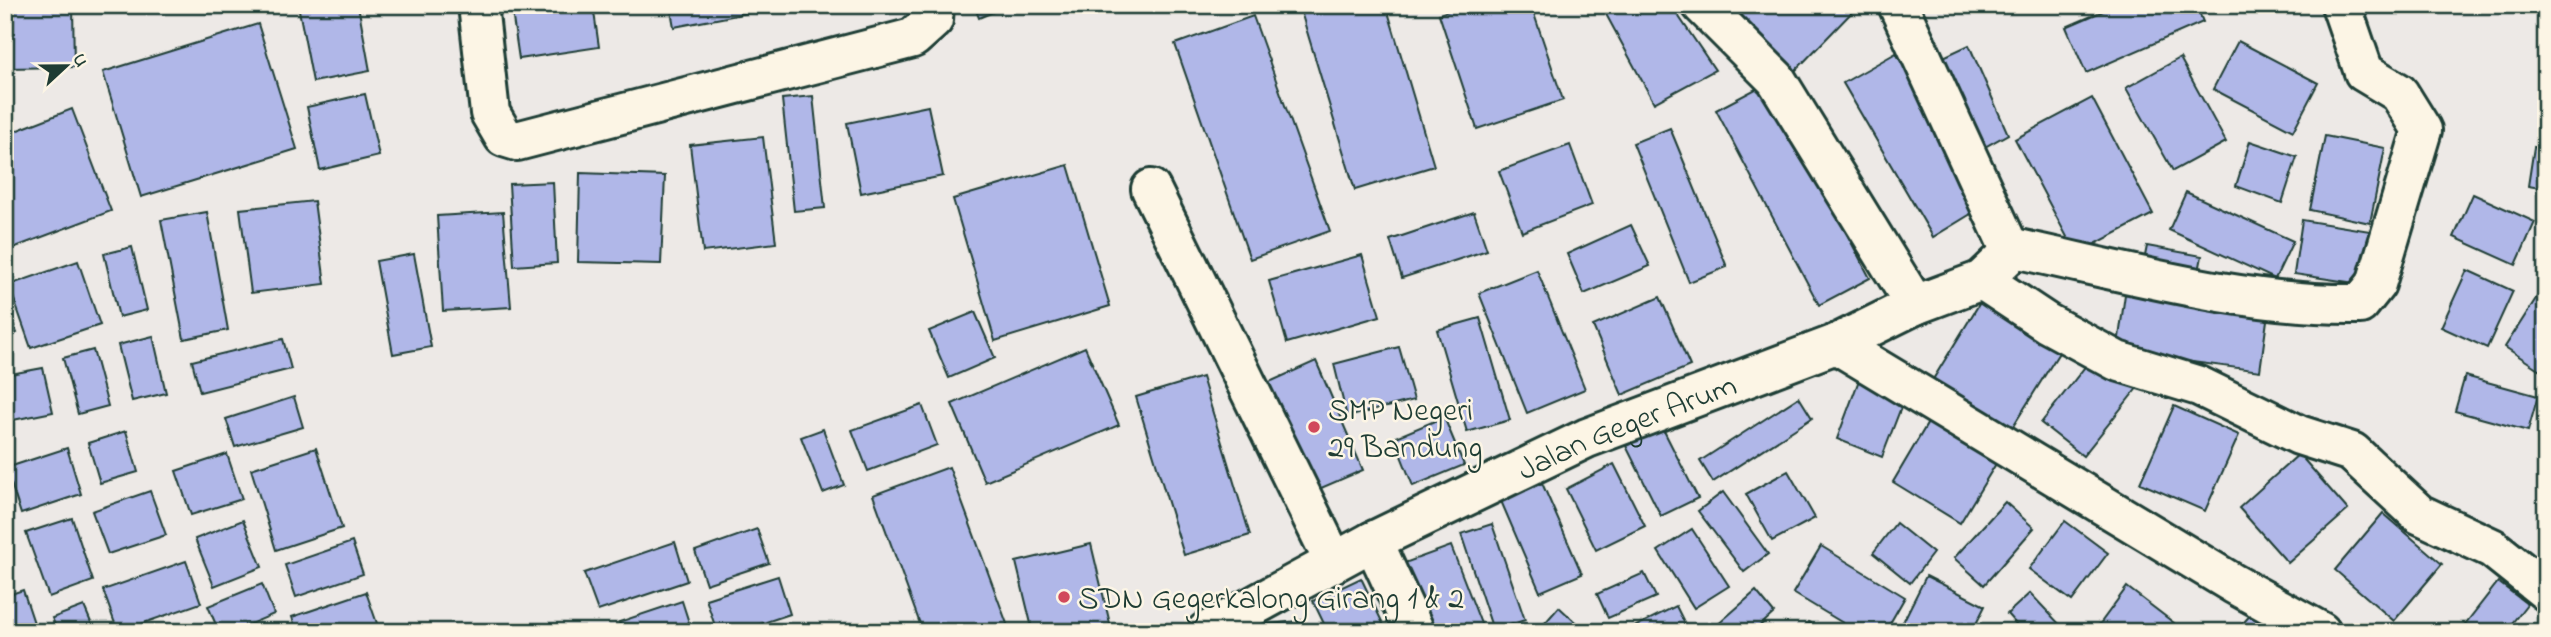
<svg xmlns="http://www.w3.org/2000/svg" width="2551" height="637" viewBox="0 0 2551 637" font-family="'Indie Flower',sans-serif">
<style>
.building{fill:#b0b7e8;stroke:#1f3d34;stroke-width:2}
.lines{fill:none;stroke-linecap:round;stroke-linejoin:round}
.street-casing{stroke:#1f3d34;stroke-width:44}
.street{stroke:#fcf5e5;stroke-width:38}
.poi-dot{fill:#d1495b;stroke:#fcf5e5;stroke-width:2.5}
.labels{text-anchor:middle;stroke-width:5;stroke-linejoin:round;paint-order:stroke}
.poi-label{font-size:32px;fill:#1f3d34;stroke:#fcf5e5;text-anchor:start}
.street-label{font-size:32px;fill:#1f3d34;stroke:#fcf5e5}
</style>
<rect width="100%" height="100%" fill="#ede9e6"/>
<filter id="ink" filterUnits="userSpaceOnUse"><feTurbulence type="fractalNoise" baseFrequency=".0143" numOctaves="2"/><feDisplacementMap in="SourceGraphic" scale="14" xChannelSelector="R" yChannelSelector="G"/><feConvolveMatrix kernelMatrix="1 2 1 2 8 2 1 2 1" color-interpolation-filters="sRGB"/></filter>
<g filter="url(#ink)">
<g class="building">
<path d="M5 5H73L74 67 5 68Z"/>
<path d="M298 5H358L370 71 313 82Z"/>
<path d="M511 5H593L599 47 519 59Z"/>
<path d="M670 5H752L753 12 674 27Z"/>
<path d="M974 5H1010L979 18Z"/>
<path d="M1299 5H1386L1434 166 1355 190Z"/>
<path d="M1465 5H1531L1563 100 1477 129 1439 14Z"/>
<path d="M1601 5H1671L1715 70 1654 103Z"/>
<path d="M1750 5H1851L1855 9 1795 71 1740 16Z"/>
<path d="M2117 5H2196L2203 22 2086 73 2066 27Z"/>
<path d="M1253 16 1330 231 1250 259 1175 44Z"/>
<path d="M258 24 297 149 141 197 103 72Z"/>
<path d="M2238 41 2318 83 2293 131 2213 89Z"/>
<path d="M1969 45 2008 134 1981 149 1939 59Z"/>
<path d="M1896 53 1984 206 1933 237 1843 83Z"/>
<path d="M2180 58 2226 142 2173 171 2126 88Z"/>
<path d="M1767 83 1870 278 1819 305 1716 110Z"/>
<path d="M365 94 379 156 320 170 307 107Z"/>
<path d="M813 96 825 208 794 211 782 99Z"/>
<path d="M2092 98 2153 214 2076 254 2015 139Z"/>
<path d="M928 106 943 176 861 193 847 123Z"/>
<path d="M72 109 111 211 5 251V135Z"/>
<path d="M1670 128 1727 267 1689 282 1633 143Z"/>
<path d="M2325 136 2385 148 2370 223 2310 210Z"/>
<path d="M763 137 776 243 703 252 690 145Z"/>
<path d="M2250 141 2297 157 2282 203 2236 186Z"/>
<path d="M1570 145 1592 205 1522 232 1499 171Z"/>
<path d="M2534 147 2546 149V189L2528 186Z"/>
<path d="M1068 165 1110 306 995 341 953 199Z"/>
<path d="M580 173 665 176 661 264 578 262Z"/>
<path d="M553 182 557 263 514 266 509 184Z"/>
<path d="M2186 192 2293 241 2275 279 2169 230Z"/>
<path d="M2473 194 2535 222 2516 265 2454 237Z"/>
<path d="M314 201 325 284 251 293 240 209Z"/>
<path d="M207 212 228 330 184 339 161 220Z"/>
<path d="M503 212 511 307 443 311 437 216Z"/>
<path d="M1474 212 1487 250 1402 278 1390 240Z"/>
<path d="M2302 220 2370 231 2362 284 2294 274Z"/>
<path d="M1631 225 1650 266 1584 294 1567 254Z"/>
<path d="M2147 246 2202 256 2197 282 2142 271Z"/>
<path d="M132 247 147 310 119 317 104 254Z"/>
<path d="M414 254 431 347 393 354 376 261Z"/>
<path d="M1362 255 1380 316 1287 343 1269 281Z"/>
<path d="M78 261 100 325 31 348 9 285Z"/>
<path d="M1537 270 1585 389 1527 413 1479 293Z"/>
<path d="M2467 270 2513 291 2487 348 2441 327Z"/>
<path d="M2125 294 2268 313 2260 371 2117 352Z"/>
<path d="M1660 297 1690 366 1622 395 1593 326Z"/>
<path d="M2537 297 2546 303V374L2505 347Z"/>
<path d="M1981 301 2060 351 2010 431 1932 381Z"/>
<path d="M5 306 17 333 5 338Z"/>
<path d="M975 312 995 358 949 378 929 331Z"/>
<path d="M1480 318 1510 420 1467 432 1437 330Z"/>
<path d="M153 336 166 393 132 401 118 345Z"/>
<path d="M283 339 291 369 200 392 192 361Z"/>
<path d="M1085 347 1119 425 985 482 952 404Z"/>
<path d="M1399 347 1414 400 1347 417 1334 364Z"/>
<path d="M93 350 108 406 78 414 63 358Z"/>
<path d="M2095 354 2138 387 2083 456 2041 423Z"/>
<path d="M1316 361 1363 470 1312 492 1265 384Z"/>
<path d="M43 368 53 412 13 420 5 375Z"/>
<path d="M2465 376 2538 396 2528 431 2455 411Z"/>
<path d="M1202 377 1250 535 1184 555 1136 397Z"/>
<path d="M1859 380 1905 397 1882 457 1837 439Z"/>
<path d="M294 397 303 427 235 447 226 419Z"/>
<path d="M1799 397 1812 418 1713 482 1700 461Z"/>
<path d="M922 405 937 445 868 471 852 430Z"/>
<path d="M2174 406 2239 435 2205 511 2140 483Z"/>
<path d="M1444 417 1464 465 1413 486 1394 438Z"/>
<path d="M1929 421 1997 462 1960 523 1893 482Z"/>
<path d="M1662 427 1698 498 1661 516 1626 446Z"/>
<path d="M823 429 844 485 823 493 801 437Z"/>
<path d="M126 431 138 472 100 483 88 443Z"/>
<path d="M67 448 81 494 21 514 6 468Z"/>
<path d="M316 448 342 528 276 550 251 469Z"/>
<path d="M227 454 242 499 191 515 176 471Z"/>
<path d="M2299 454 2348 510 2288 563 2239 508Z"/>
<path d="M1614 464 1645 526 1596 550 1566 489Z"/>
<path d="M949 467 1010 632H923L873 495Z"/>
<path d="M1788 471 1815 518 1772 541 1746 494Z"/>
<path d="M1542 483 1582 574 1540 592 1501 501Z"/>
<path d="M150 491 166 535 108 554 92 511Z"/>
<path d="M1723 492 1768 554 1744 572 1698 511Z"/>
<path d="M2005 502 2034 528 1984 585 1954 558Z"/>
<path d="M2383 513 2442 564 2394 621 2335 570Z"/>
<path d="M72 518 93 581 49 597 26 533Z"/>
<path d="M243 520 262 567 214 586 195 539Z"/>
<path d="M2065 521 2108 553 2072 601 2029 569Z"/>
<path d="M1896 523 1933 553 1910 583 1873 553Z"/>
<path d="M1492 524 1525 620 1493 630 1461 534Z"/>
<path d="M757 529 769 563 706 584 695 551Z"/>
<path d="M1692 529 1729 586 1694 608 1658 551Z"/>
<path d="M352 542 363 574 296 597 285 565Z"/>
<path d="M675 542 687 581 598 611 584 573Z"/>
<path d="M1091 544 1112 632H1033L1016 562Z"/>
<path d="M1451 546 1483 629 1477 632H1425L1399 565Z"/>
<path d="M1821 546 1905 597 1885 632H1858L1793 593Z"/>
<path d="M186 561 201 603 118 632 103 590Z"/>
<path d="M1644 573 1656 597 1608 618 1597 594Z"/>
<path d="M778 576 790 614 736 632H717L706 599Z"/>
<path d="M1926 576 1985 606 1972 632H1898Z"/>
<path d="M1361 578 1387 632H1328L1313 601Z"/>
<path d="M2498 582 2527 604 2505 632H2459Z"/>
<path d="M262 584 274 614 231 632H219L208 606Z"/>
<path d="M2127 587 2174 623 2168 632H2094Z"/>
<path d="M23 590 37 632H5V596Z"/>
<path d="M1756 591 1774 613 1753 632H1721L1716 626Z"/>
<path d="M366 592 380 632H297L292 617Z"/>
<path d="M2030 593 2064 629 2062 632H2023L2007 614Z"/>
<path d="M682 601 692 632H623L619 622Z"/>
<path d="M84 606 95 632H58L52 618Z"/>
<path d="M1676 606 1689 632H1626V631Z"/>
<path d="M1559 607 1586 632H1537Z"/>
<path d="M2254 611 2276 632H2235Z"/>
<path d="M1305 620 1306 632H1246V627Z"/>
<path d="M1808 622 1827 632H1803Z"/>
</g>
<g class="lines">
<defs>
<g id="street">
<path d="M478 5 490 113 504 137 517 141 913 38 933 20 934 5"/>
<path d="M1702 5 1776 79 1915 305"/>
<path d="M1898 5 2009 247"/>
<path d="M1151 189 1334 562"/>
<path d="M2009 247C2124 271 2242 306 2360 304L2376 284 2422 130 2399 93 2364 72 2341 5"/>
<path d="M1982 280 2047 323 2117 361 2199 386 2299 435 2352 452 2419 514 2492 548 2546 591"/>
<path d="M1836 344 2234 584 2321 632"/>
<path d="M1373 541 1415 632"/>
<path id="s1" d="M1206 632 1373 541 1587 438 1836 344 1915 305 1982 280 2006 257 2009 247"/>
</g>
</defs>
<use href="#street" class="street-casing"/>
<use href="#street" class="street"/>
</g>
</g>
<g class="poi-dot">
<circle cx="1314" cy="427" r="7"/>
<circle cx="1064" cy="597" r="7"/>
</g>
<g class="labels">
<g class="poi-label">
<text x="1328" y="420">SMP Negeri<tspan x="1328" dy="37">29 Bandung</tspan></text>
<text x="1078" y="608">SDN Gegerkalong Girang 1 &amp; 2</text>
</g>
<g class="street-label">
<text dy="11" stroke="none"><textPath href="#s1" startOffset="469">Jalan Geger Arum</textPath></text>
</g>
</g>
<rect width="2551" height="637" fill="none" stroke="#fcf5e5" stroke-width="28"/>
<rect x="14" y="14" width="2523" height="609" fill="none" stroke="#1f3d34" stroke-width="2.5" filter="url(#ink)"/>
<g transform="translate(66 66) rotate(68)" stroke="#fcf5e5" stroke-width="5" paint-order="stroke">
<path d="M0-5L12 26L0 18L-12 26Z" fill="#1f3d34"/>
<text y="-10" font-size="19" font-weight="bold" text-anchor="middle" fill="#1f3d34">U</text>
</g>
</svg>
